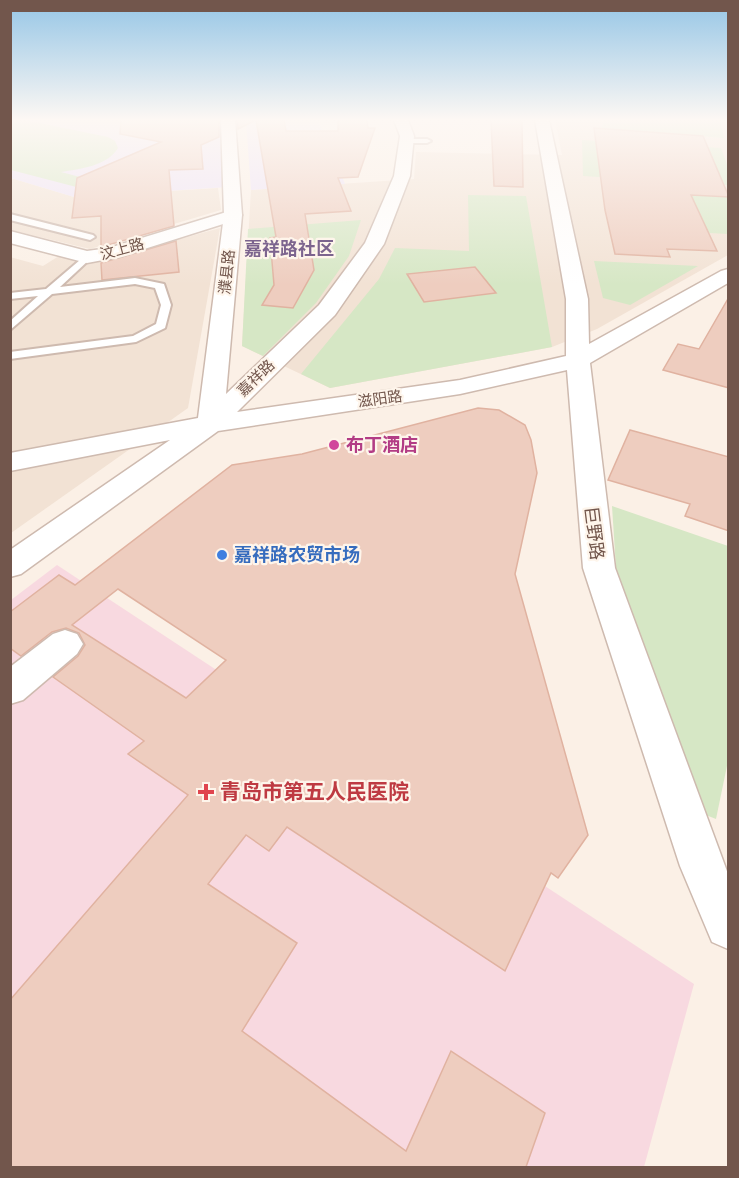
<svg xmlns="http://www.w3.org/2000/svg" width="739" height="1178" viewBox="0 0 739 1178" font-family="'Asap Condensed','Noto Sans SC',sans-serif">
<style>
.residential{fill:#f2e2d4}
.education{fill:#ede2f7}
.medical{fill:#f8d9e0}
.green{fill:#d6e7c5}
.building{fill:#eecdbf;stroke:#e0b2a0;stroke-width:1.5;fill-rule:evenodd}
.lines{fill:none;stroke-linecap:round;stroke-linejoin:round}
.service-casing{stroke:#cebaaf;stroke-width:4}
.minor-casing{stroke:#cebaaf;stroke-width:3}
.tertiary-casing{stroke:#cebaaf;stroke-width:3}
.service{fill:#fff;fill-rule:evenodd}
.minor{fill:#fff;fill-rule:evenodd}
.tertiary{fill:#fff;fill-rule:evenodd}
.hotel-dot{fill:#d1479c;stroke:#fef5eb;stroke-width:2}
.shop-dot{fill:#3f7fe0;stroke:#fef5eb;stroke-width:2}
.health-dot{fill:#e0444e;stroke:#fef5eb;stroke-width:2}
.labels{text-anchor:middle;stroke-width:4.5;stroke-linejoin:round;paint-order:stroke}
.far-street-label{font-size:15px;fill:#72564c;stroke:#fef5eb}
.far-quarter-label{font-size:18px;font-weight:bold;fill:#7c648e;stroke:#fef5eb}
.hotel-label{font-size:18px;font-weight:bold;fill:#b23c85;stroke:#fef5eb;text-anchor:start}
.street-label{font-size:18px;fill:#72564c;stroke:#fef5eb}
.shop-label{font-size:18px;font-weight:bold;fill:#366cbe;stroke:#fef5eb;text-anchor:start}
.near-health-label{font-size:21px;font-weight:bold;fill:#be3a42;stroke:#fef5eb;text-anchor:start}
</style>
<rect width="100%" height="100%" fill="#fbf0e6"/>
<g class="residential">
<path d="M555 120H725L728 131V255L597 329 552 347 330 388 242 346 251 190 414 179 416 152 562 155Z"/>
<path d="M11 178 74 197 218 188 221 210 90 249 11 230Z"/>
<path d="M220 228 188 408 11 533 10 257 43 266 59 256 78 262 108 259Z"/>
</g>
<g class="education">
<path d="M10 120H225L228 187 74 197 11 178Z"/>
<path d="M246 120H318L345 184 251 190Z"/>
</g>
<path class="medical" d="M57 565 694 984 644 1167 11 1168V600Z"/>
<g class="green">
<path d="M11 120H25L108 137 115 141 118 148C107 166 80 169 61 172L99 182 84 189 11 170Z"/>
<path d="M603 120H720L724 138 602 128Z"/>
<path d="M582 140 721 148 728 167V185L583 176Z"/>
<path d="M626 191 728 197V234L636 229Z"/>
<path d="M468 195 526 196 552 347 330 388 301 374 379 279 395 248 469 251Z"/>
<path d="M361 220 349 256 316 303 263 356 242 346 248 229Z"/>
<path d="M594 261 698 266 630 305 603 298Z"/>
<path d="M612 506 728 546V761L716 819 693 810 616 568Z"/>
</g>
<g class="building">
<path d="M121 120H219V137L201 145 203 169 169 170 174 226 101 247V216L72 218 77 178 161 142 120 134Z"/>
<path d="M237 120H284L286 131H338V120H367L368 128H375L358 177 338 178 351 211 305 214 314 270 293 308 262 305 274 285 270 238 276 237 256 120 238 129Z"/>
<path d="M491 120H522L523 187 494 186Z"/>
<path d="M594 128 703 136 729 197 691 195 717 251 667 249 670 257 615 254 605 210Z"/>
<path d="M176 241 179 272 102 280 101 263Z"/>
<path d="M475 267 496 293 424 302 407 274Z"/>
<path d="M729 297V388L663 370 678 344 699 349Z"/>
<path d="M478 408 499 410 525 425 531 440 537 473 515 574 588 835 558 878 551 873 505 971 287 827 269 851 246 835 208 884 297 943 242 1031 406 1151 451 1051 545 1113 526 1167H10V1000L188 795 128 754 144 741 53 677 78 656 85 645 79 633 66 628 52 632 21 656 10 648V612L59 575 75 585 232 465 302 454ZM118 589 226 660 186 698 72 625Z"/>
<path d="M630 430 729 457V531L685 516 690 504 608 480Z"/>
</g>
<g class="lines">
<defs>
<g id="service">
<path d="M407 139H427L431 141 427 143H404Z"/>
<path d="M10 214 93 235 95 237 90 240 10 220Z"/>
<path d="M87 254 90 255V259L60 287 135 278 164 284 171 305 165 328 136 342 10 359V352L133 336 156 324 161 305 155 288 135 284 52 294 10 330V321L38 296 10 299V293L46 289Z"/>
</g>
<g id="minor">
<path d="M221 120H235L242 215 226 394 319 305 365 243 394 176 400 136 394 120H408L414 136 410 176 384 244 335 315 237 412 460 380 566 356V299L535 120H549L588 299 589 344 721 271 728 269V283L590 363 615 568 728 874V949L712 942 680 866 583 568 567 370 460 394 218 431 21 574 10 577V550L170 440 10 471V453L198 418 224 215Z"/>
<path d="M65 630 77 634 83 644 77 654 23 700 10 704V667L53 634Z"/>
</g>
<path id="tertiary" d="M233 210 239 211 242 215 239 219 119 257 87 263 10 243V231L87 251 109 248Z"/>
</defs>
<use href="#service" class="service-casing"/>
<use href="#minor" class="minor-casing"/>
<use href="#tertiary" class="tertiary-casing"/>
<use href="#service" class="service"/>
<use href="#minor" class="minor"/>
<use href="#tertiary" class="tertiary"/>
</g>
<linearGradient id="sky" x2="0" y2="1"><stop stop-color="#96c6e6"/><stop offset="0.42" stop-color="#fdf8f4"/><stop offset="1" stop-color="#fdf8f4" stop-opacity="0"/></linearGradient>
<rect width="739" height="285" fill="url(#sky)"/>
<circle class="hotel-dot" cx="334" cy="445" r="6"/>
<circle class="shop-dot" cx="222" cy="555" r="6"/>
<path class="health-dot" d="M203 783h6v6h6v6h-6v6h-6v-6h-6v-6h6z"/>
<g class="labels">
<g class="far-street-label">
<text transform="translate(122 249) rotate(-15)" y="5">汶上路</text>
<text transform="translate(227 272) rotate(-84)" y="5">濮县路</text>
<text transform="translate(256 378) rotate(-44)" y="5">嘉祥路</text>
<text transform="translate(380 399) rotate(-8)" y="5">滋阳路</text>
</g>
<g class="far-quarter-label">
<text x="289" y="255">嘉祥路社区</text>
</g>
<g class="hotel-label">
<text x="346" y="451">布丁酒店</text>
</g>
<g class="street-label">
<text transform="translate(594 533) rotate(83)" y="6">巨野路</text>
</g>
<g class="shop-label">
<text x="234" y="561">嘉祥路农贸市场</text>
</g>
<g class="near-health-label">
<text x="220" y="799">青岛市第五人民医院</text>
</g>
</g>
<rect width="739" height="1178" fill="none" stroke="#72564c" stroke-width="24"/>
</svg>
